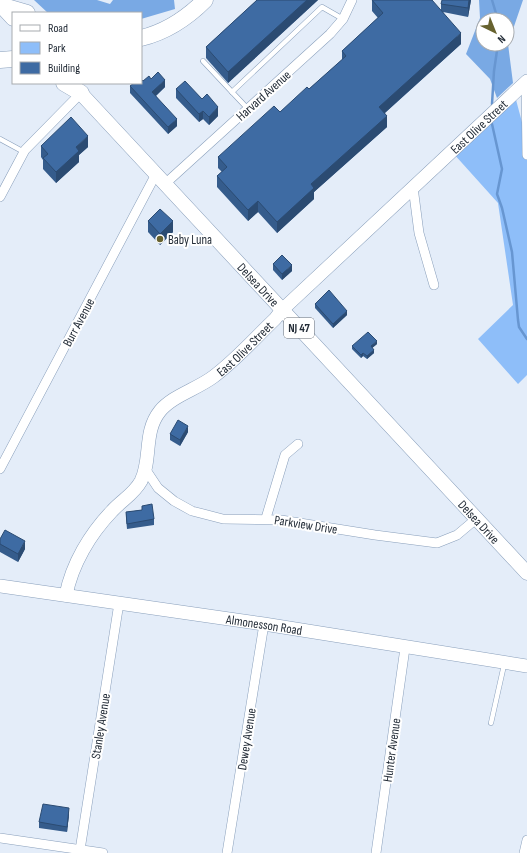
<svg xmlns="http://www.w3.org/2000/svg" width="527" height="853" viewBox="0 0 527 853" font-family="'Sofia Sans Condensed',sans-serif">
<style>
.green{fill:#8ebef9}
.forest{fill:#79a9e4;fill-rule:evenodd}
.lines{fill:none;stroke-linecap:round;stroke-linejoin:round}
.stream{stroke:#6796d1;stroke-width:2.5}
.lane-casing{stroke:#899fbb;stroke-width:5.5}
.street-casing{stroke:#899fbb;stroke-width:10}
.secondary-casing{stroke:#899fbb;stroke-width:14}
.primary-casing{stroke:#899fbb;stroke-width:15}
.highway-casing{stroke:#899fbb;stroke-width:17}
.lane{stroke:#fff;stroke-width:4.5}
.street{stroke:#fff;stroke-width:9}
.secondary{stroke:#fff;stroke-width:13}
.primary{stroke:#fff;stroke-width:14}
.highway{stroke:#fff;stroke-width:16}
.wall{fill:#355c8c}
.shaded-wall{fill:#2b4b72}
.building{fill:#3e6ba3;stroke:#2b4b72}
.poi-dot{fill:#67622f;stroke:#fff;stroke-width:1.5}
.labels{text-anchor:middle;stroke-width:4;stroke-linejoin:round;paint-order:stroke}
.shield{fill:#fff;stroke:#666c74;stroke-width:1}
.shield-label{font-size:12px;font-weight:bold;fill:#242d38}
.street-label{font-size:13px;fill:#242d38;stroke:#fff}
.poi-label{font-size:13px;fill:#242d38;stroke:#fff;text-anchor:start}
</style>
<rect width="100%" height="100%" fill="#e4edf9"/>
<path class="green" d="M515 96 527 141V375L518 384 478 339 513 305 498 203 453 153Z"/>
<g class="forest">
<path d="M34 0H97L110 4 113 0H174L175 9 141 19V13H48Z"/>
<path d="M479 0H523L508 44 513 83 497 98 490 79 466 54 480 18ZM483 20H507V44H483Z"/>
</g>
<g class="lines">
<g class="stream">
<path d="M492 0 498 20"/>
<path d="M492 104 494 71 498 44"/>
<path d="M492 124 502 169 497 194 502 208 512 252 518 320 519 327 527 339"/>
</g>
<defs>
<g id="lane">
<path d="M203 61 232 92"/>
<path d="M248 109 232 92 322 7 343 19"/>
<path d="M0 139 24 152"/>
<path d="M491 723 504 665"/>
</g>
<g id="street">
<path d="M526 82 527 155"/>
<path d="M166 183 330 34 343 19 352 0"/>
<path d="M413 187 419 233 434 285"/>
<path d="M0 197 25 150 81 93"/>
<path d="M0 469 156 174"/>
<path d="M146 470 158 488 174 501 192 511 223 519 281 520 375 535 437 543 457 535 476 519"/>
<path d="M266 518 285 455 298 444"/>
<path d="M0 838 103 853"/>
<path d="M80 850 119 603"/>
<path d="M227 853 264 624"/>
<path d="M376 853 405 648"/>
<path d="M524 853 527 840"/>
</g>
<g id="secondary">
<path id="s1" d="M0 586 264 624 527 666"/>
<path id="s2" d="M66 595C72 564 90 534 112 511 122 500 134 494 141 481 152 459 143 432 160 411 172 396 197 389 213 377 236 360 255 338 275 319L282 310 527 81"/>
</g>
<g id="primary">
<path d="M0 5 13 19"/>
<path id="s3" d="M74 86 527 573"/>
</g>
<g id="highway">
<path d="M0 5 27 13"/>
<path d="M141 38C166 32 187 18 205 0"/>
<path d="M0 60 13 59"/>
<path d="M64 83 81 93"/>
</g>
</defs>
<use href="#lane" class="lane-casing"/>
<use href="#street" class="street-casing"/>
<use href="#secondary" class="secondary-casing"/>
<use href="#primary" class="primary-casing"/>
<use href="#highway" class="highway-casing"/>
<use href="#lane" class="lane"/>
<use href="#street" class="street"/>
<use href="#secondary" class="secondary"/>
<use href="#primary" class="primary"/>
<use href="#highway" class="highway"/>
</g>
<g class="wall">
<path d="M257 0H318L228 83 206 58V47Z"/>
<path d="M372 0 441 10V4L471 0 468 17 443 12 461 44 385 113 387 127 314 192V199L277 233 258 212 248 221 217 187V176L222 172 218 168V157L280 112 309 89 342 60V51L378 18 372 11Z"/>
<path d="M151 79 165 87 156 96 177 126 168 134 130 93V86Z"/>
<path d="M176 89 202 99 218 116 209 125 203 119 199 122 176 98Z"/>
<path d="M41 146 88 147 79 155V162L56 183 43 169V160L41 157Z"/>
<path d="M148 221 173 232 160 245 148 232Z"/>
<path d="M273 264 292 271 282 280 273 270Z"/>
<path d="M315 304 347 315 333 328 315 308Z"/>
<path d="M377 344 372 348 374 353 367 359 363 356 361 358 352 349V346Z"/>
<path d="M188 432 180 446 170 440V434Z"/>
<path d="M142 506 154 519V525L127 529 126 518V512L142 510Z"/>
<path d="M0 539 25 549 18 562 0 552Z"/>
<path d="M69 814 67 832 39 828V822Z"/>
</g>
<g class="shaded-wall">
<path d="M307 0H318L228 83V72Z"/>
<path d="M469 0H471L468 17V8Z"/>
<path d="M461 33V44L379 118V107Z"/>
<path d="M165 80V87L152 99V92Z"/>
<path d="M218 107V116L209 125V117Z"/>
<path d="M203 111V119L199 122V114Z"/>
<path d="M387 116V127L314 192V199L277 233V222L311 184Z"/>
<path d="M177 119V126L168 134V127Z"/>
<path d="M88 136V147L79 155V162L56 183V172L76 147Z"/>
<path d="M258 201V212L248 221V210Z"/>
<path d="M173 221V232L160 245V234Z"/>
<path d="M292 265V271L282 280V274Z"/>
<path d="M347 311V315L333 328V324Z"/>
<path d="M377 341V344L371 349V346Z"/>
<path d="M374 350V353L367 359V356Z"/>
<path d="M363 353V356L361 358V355Z"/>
<path d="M188 426V432L180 446V440Z"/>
<path d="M25 541V549L18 562V554Z"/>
<path d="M69 808V814L67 832V827Z"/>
</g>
<g class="building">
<path d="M257 0H307L228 72 206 47Z"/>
<path d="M372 0H432L461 33 379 107 387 116 311 184 314 188 277 222 258 201 248 210 217 176 227 167 218 157 274 106 280 112 307 87 309 89 346 56 342 51 383 13Z"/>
<path d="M442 0H469L468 8 441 4Z"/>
<path d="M158 72 165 80 152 92 177 119 168 127 130 86 134 83H141V79L143 81 149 76 151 79Z"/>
<path d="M185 81 202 99 207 94 218 107 209 117 203 111 199 114 176 89Z"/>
<path d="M71 117 88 136 76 147 79 151 56 172 43 158 48 154 41 146Z"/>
<path d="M160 209 173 221 160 234 148 221Z"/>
<path d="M282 255 292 265 282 274 273 264Z"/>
<path d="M329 290 347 311 333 324 315 304Z"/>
<path d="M368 332 377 341 371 346 374 350 367 356 363 353 361 355 352 346Z"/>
<path d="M178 420 188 426 180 440 170 434Z"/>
<path d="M152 504 154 519 127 524 126 512 142 510V506Z"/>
<path d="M5 530 25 541 18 554 0 544V539Z"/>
<path d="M43 804 69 808 67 827 39 822Z"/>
</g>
<circle class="poi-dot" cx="160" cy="239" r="4"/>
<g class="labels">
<rect class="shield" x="284" y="318" width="30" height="20" rx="3"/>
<g class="shield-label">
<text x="299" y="332">NJ 47</text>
</g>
<g class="street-label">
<text transform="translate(263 95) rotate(-42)" y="5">Harvard Avenue</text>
<text dy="5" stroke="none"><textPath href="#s2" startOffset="641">East Olive Street</textPath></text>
<text dy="5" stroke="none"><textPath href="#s3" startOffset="271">Delsea Drive</textPath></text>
<text transform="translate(78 322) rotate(-62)" y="5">Burr Avenue</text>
<text dy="5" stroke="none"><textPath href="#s2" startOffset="318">East Olive Street</textPath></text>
<text dy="5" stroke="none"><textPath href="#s3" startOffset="595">Delsea Drive</textPath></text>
<text transform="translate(306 524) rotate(9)" y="5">Parkview Drive</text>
<text dy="5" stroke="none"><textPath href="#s1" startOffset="267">Almonesson Road</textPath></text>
<text transform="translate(100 726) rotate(-81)" y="5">Stanley Avenue</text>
<text transform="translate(246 739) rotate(-81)" y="5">Dewey Avenue</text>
<text transform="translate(391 750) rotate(-82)" y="5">Hunter Avenue</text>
</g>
<g class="poi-label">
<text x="168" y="244">Baby Luna</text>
</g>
</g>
<rect x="12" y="12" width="130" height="72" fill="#ffffff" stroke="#a7abaf"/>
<rect x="20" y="25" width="20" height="6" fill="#ffffff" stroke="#a7abaf"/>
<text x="48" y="32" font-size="12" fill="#242d38">Road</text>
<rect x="20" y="42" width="20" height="12" fill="#8ebef9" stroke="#a7abaf"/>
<text x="48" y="52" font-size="12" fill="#242d38">Park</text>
<rect x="20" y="62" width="20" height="12" fill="#3e6ba3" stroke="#a7abaf"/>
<text x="48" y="72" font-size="12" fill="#242d38">Building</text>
<g transform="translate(495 32) rotate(137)"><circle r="19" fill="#ffffff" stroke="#a7abaf"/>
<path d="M0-3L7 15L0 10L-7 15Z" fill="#67622f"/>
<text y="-6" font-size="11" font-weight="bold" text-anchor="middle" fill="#242d38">N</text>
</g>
</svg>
